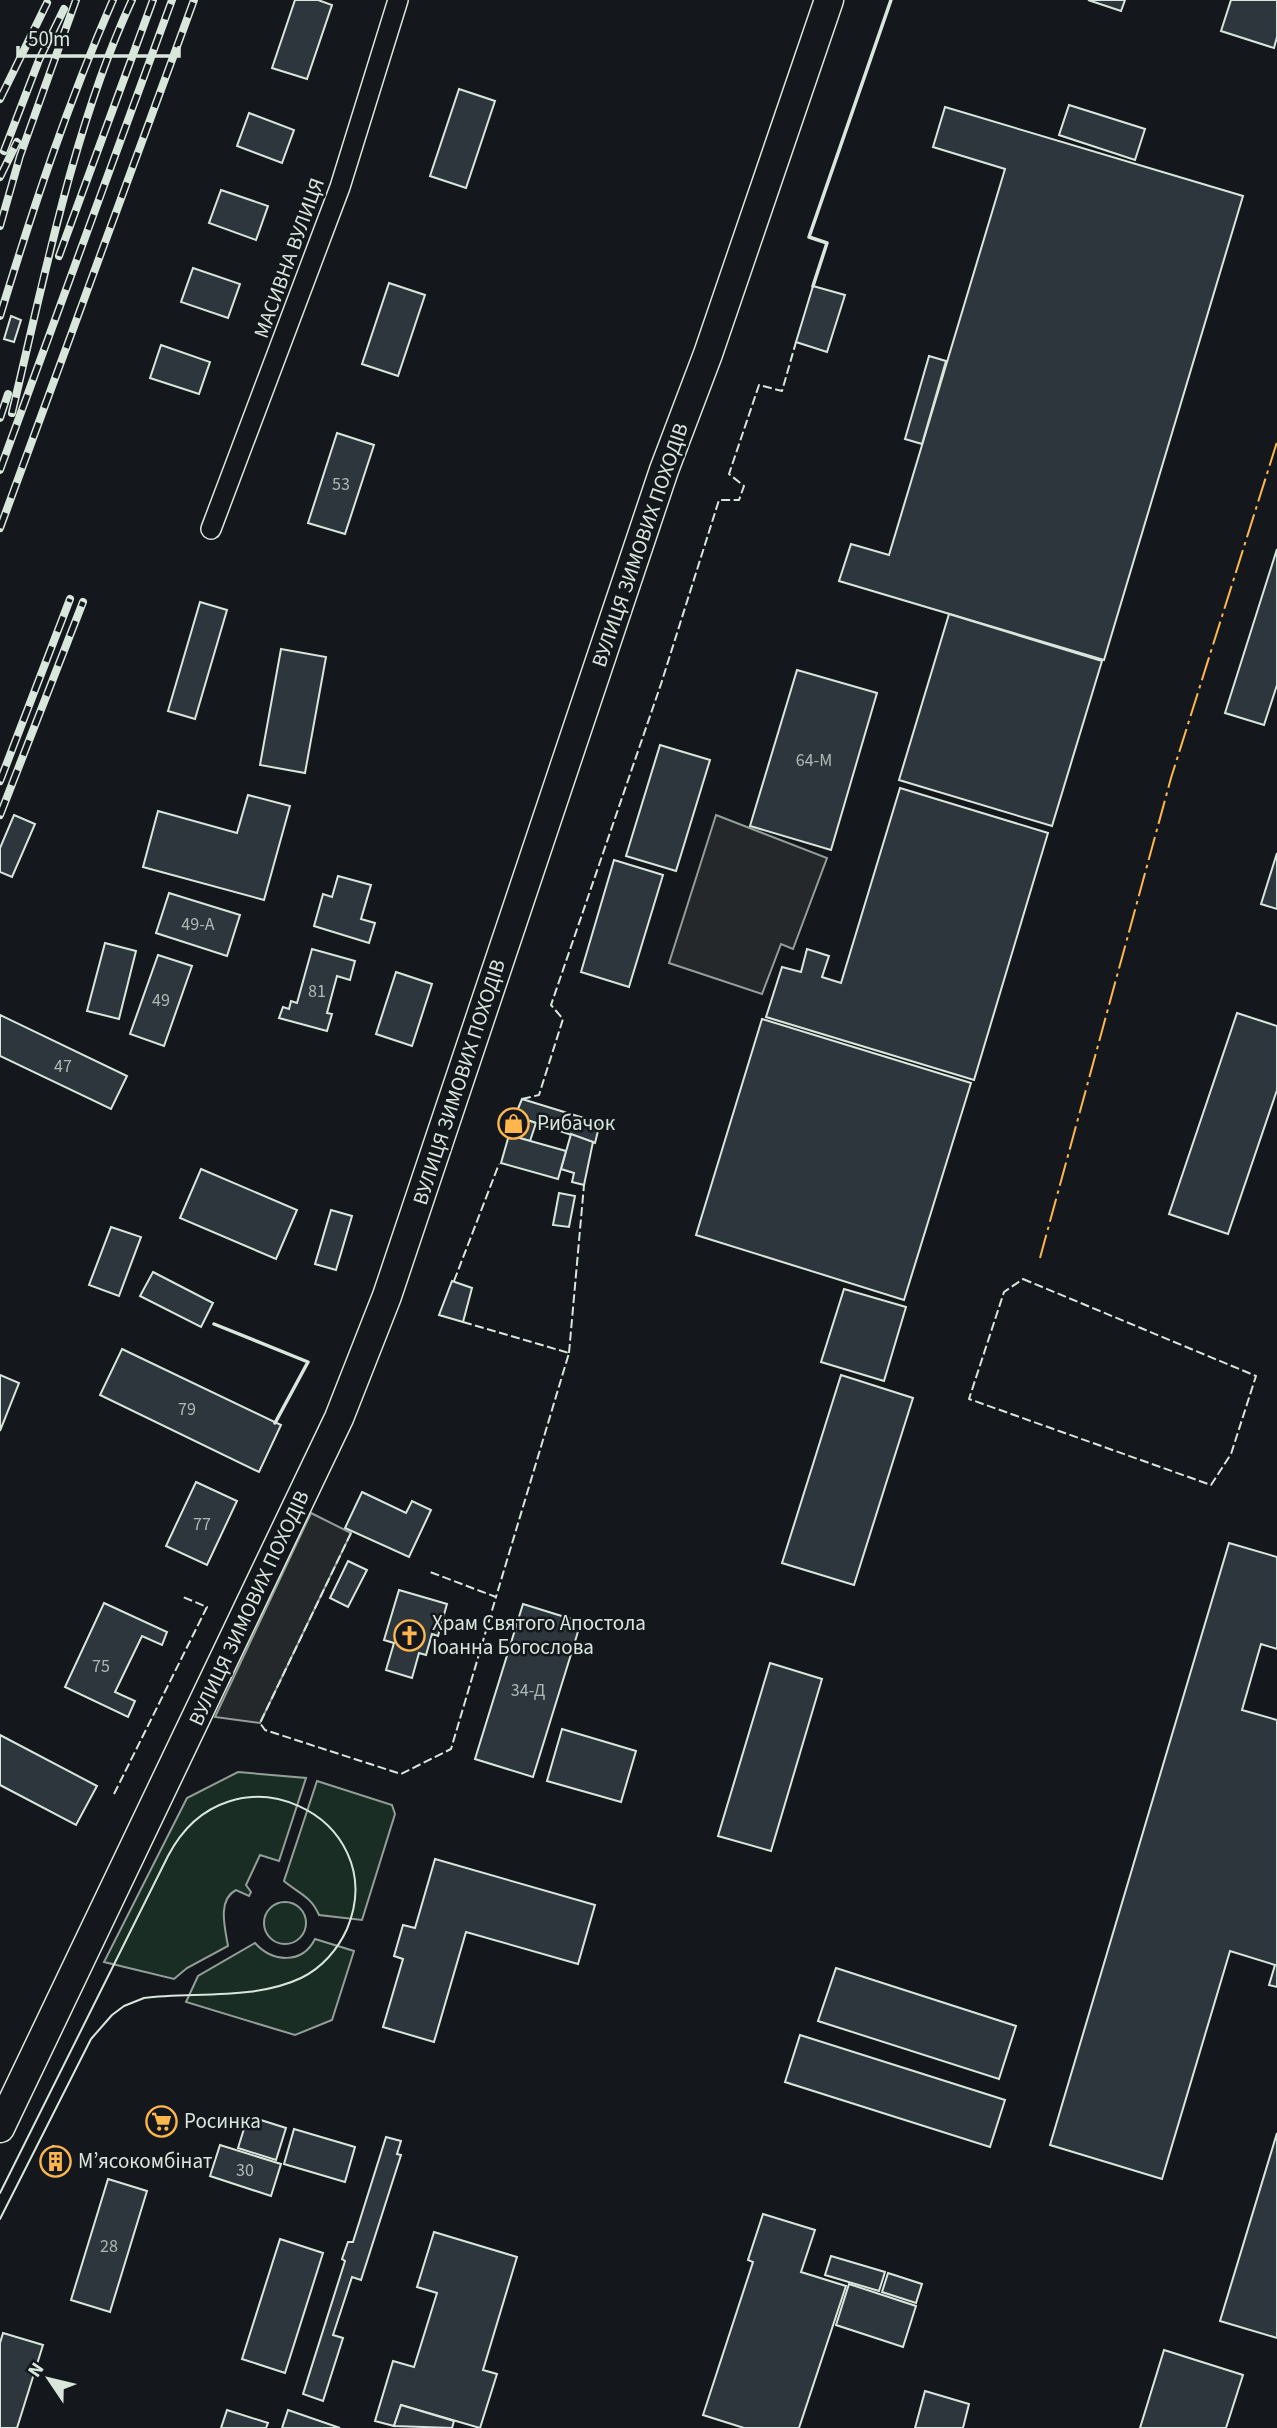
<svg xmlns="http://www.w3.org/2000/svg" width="1277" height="2428" viewBox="0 0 1277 2428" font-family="'Source Sans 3',sans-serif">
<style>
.green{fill:#1a2d24;stroke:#939e99;stroke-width:2}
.parking{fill:#24282b;stroke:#939e99;stroke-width:2}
.building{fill:#2c363c;stroke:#d8e6dc;stroke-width:2}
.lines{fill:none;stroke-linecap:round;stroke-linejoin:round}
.minor-casing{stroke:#d8e6dc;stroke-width:22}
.secondary-casing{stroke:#d8e6dc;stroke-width:31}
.minor{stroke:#14181c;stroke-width:19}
.secondary{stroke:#14181c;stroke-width:28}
.tram{stroke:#d8e6dc;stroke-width:2}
.rail-casing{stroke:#d8e6dc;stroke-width:8}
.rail{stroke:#14181c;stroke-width:5;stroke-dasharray:16;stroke-linecap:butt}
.fence{stroke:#d8e6dc;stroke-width:2;stroke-dasharray:9 3.5;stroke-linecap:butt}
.wall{stroke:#d8e6dc;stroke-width:3.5}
.power{stroke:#ffb74d;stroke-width:2;stroke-dasharray:24 5 3.5 5;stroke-linecap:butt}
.labels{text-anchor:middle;stroke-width:5;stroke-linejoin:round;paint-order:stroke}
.number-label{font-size:18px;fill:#adbab4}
.street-label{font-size:21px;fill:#d8e6dc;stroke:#14181c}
.poi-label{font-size:21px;fill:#d8e6dc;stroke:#14181c;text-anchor:start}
</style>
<rect width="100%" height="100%" fill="#14181c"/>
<g class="green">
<path d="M238 1772 306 1778 279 1861 260 1855 246 1885 251 1892 249 1896 236 1890C217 1900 225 1928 228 1946L187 1968 174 1979 104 1962 187 1798Z"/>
<path d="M317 1781 392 1805 395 1814 362 1920 319 1915C311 1896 298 1893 284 1881Z"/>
<circle cx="285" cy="1923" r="21"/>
<path d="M315 1939 354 1951 332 2020 295 2035 186 2002 198 1976 255 1943C272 1962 302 1965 315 1939Z"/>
</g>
<g class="parking">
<path d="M716 815 827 858 793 949 781 944 762 994 669 963Z"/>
<path d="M311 1513 351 1533 260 1723 215 1717Z"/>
</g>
<g class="building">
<path d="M295 0H318L332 5 307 79 272 68Z"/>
<path d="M1088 0H1125L1121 11Z"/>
<path d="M1231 0H1277V37L1274 48 1221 31Z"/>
<path d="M459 89 495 101 466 188 430 176Z"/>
<path d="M1069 105 1145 129 1135 160 1059 135Z"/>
<path d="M945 107 1243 196 1104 660 839 581 851 544 889 555 1005 169 933 147Z"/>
<path d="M249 113 294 130 282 163 237 146Z"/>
<path d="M221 190 268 206 256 240 209 223Z"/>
<path d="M193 268 240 284 228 318 181 302Z"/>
<path d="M389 283 425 295 398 376 362 364Z"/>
<path d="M813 286 845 295 827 352 796 342Z"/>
<path d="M11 316 21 320 14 342 4 339Z"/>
<path d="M161 345 210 362 199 394 150 378Z"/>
<path d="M929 356 946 361 922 444 905 439Z"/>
<path d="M337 433 374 445 345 534 308 523Z"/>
<path d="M1277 549V685L1264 725 1225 713Z"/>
<path d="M200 602 227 610 195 719 168 711Z"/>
<path d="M949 614 1102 661 1052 826 899 780Z"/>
<path d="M281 649 326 657 305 773 260 765Z"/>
<path d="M797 670 877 693 831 850 750 826Z"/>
<path d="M660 745 710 760 676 871 626 856Z"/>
<path d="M900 788 1048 833 974 1080 766 1017 782 967 801 972 807 949 829 956 822 977 841 983Z"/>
<path d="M248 795 290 806 264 900 143 867 158 811 237 833Z"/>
<path d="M14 815 35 824 12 877 0 872V848Z"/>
<path d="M1277 853V909L1261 904Z"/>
<path d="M614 860 663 875 629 987 581 972Z"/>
<path d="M338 876 371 885 361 919 375 923 369 943 314 926 323 894 332 897Z"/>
<path d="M169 893 240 915 227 956 156 933Z"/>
<path d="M105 943 136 951 119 1019 87 1011Z"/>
<path d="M312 949 355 961 350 980 337 976 327 1013 332 1014 327 1031 279 1018 283 1007 289 1009 291 1001 297 1003Z"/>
<path d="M158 955 192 966 164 1046 130 1034Z"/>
<path d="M396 972 432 984 412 1046 376 1034Z"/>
<path d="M1237 1013 1277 1026V1090L1228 1234 1169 1214Z"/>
<path d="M0 1015 127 1076 111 1109 0 1056Z"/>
<path d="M762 1019 971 1083 904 1300 696 1235Z"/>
<path d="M522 1099 600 1123 595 1143 515 1116Z"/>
<path d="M515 1116 536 1123 530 1141 509 1135Z"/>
<path d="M571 1134 593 1142 584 1185 572 1182 574 1173 561 1169Z"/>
<path d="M509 1135 566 1151 558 1179 501 1163Z"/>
<path d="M201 1169 297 1210 276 1259 180 1218Z"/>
<path d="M559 1193 575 1196 569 1227 553 1225Z"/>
<path d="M331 1210 352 1216 336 1270 315 1264Z"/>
<path d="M111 1227 141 1237 119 1296 89 1285Z"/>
<path d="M153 1272 213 1303 201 1327 140 1296Z"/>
<path d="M452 1281 472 1288 463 1322 439 1315Z"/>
<path d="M844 1289 906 1307 884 1381 821 1362Z"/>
<path d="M122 1349 281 1425 259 1472 100 1395Z"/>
<path d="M0 1375 19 1383 0 1431Z"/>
<path d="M841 1375 913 1398 854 1585 782 1563Z"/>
<path d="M196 1482 237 1501 207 1565 166 1546Z"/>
<path d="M362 1492 406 1513 412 1501 431 1510 409 1557 345 1528Z"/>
<path d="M1229 1543 1277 1557V1649L1261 1644 1242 1710 1277 1720V1987L1269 1985 1275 1965 1230 1951 1162 2179 1050 2145Z"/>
<path d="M348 1561 367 1570 348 1607 330 1598Z"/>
<path d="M399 1590 447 1604 438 1636 432 1634 426 1655 419 1653 412 1678 386 1670 394 1643 384 1640Z"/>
<path d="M104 1603 167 1632 162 1645 142 1636 115 1692 135 1701 128 1717 65 1687Z"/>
<path d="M523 1604 581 1622 533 1777 475 1759Z"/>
<path d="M770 1663 822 1679 771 1851 718 1836Z"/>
<path d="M562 1729 636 1751 621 1802 547 1781Z"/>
<path d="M0 1735 97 1786 76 1825 0 1785Z"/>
<path d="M435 1859 595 1905 578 1964 466 1932 434 2042 383 2027 403 1959 394 1956 403 1925 415 1928Z"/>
<path d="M836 1968 1016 2026 999 2079 818 2021Z"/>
<path d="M800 2035 1005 2100 990 2147 785 2082Z"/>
<path d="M248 2116 286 2128 276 2160 238 2148Z"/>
<path d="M294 2129 355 2147 345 2182 284 2164Z"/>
<path d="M1277 2133V2338L1220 2321Z"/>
<path d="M386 2137 401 2141 397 2154 401 2155 361 2280 352 2277 333 2335 343 2338 323 2401 303 2394 345 2261 342 2259 348 2242H353Z"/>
<path d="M220 2145 281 2164 271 2196 210 2176Z"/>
<path d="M53 2146 68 2154 57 2175 42 2167Z"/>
<path d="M108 2179 147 2191 110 2312 71 2300Z"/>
<path d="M763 2214 815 2230 801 2272 846 2286 799 2428H744L703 2415 753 2262 748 2260Z"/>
<path d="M434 2232 517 2257 483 2370 497 2374 480 2428 401 2405 394 2426 375 2421 393 2361 414 2367 437 2293 417 2287Z"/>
<path d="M280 2239 323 2253 285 2373 242 2359Z"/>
<path d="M831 2256 885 2272 879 2291 825 2275Z"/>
<path d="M888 2273 922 2284 916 2303 882 2292Z"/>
<path d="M849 2284 916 2306 903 2347 836 2325Z"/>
<path d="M3 2333 43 2345 17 2428H0V2343Z"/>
<path d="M1164 2350 1243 2375 1226 2428H1140Z"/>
<path d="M925 2391 969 2404 963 2428H915Z"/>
<path d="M401 2405 454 2421 452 2428 394 2426Z"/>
<path d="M227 2410 268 2423 266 2428H221Z"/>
<path d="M288 2410 340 2428H282Z"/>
</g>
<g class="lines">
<defs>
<path id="minor" d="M211 529 340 187 398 0"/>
<path id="secondary" d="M0 2128 339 1418 387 1296 664 470 708 354 829 0"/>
</defs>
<use href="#minor" class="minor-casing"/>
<use href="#secondary" class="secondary-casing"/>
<use href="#minor" class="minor"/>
<use href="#secondary" class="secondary"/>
<path class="tram" d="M0 2193 168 1856C230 1737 394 1817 347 1929 338 1949 322 1968 301 1978 255 2000 194 1992 144 1998L124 2006 112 2015 91 2039 0 2219"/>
<defs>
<g id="rail">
<path d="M0 99 47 3"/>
<path d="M4 151 39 60 64 9"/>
<path d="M0 177 17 142"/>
<path d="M0 226 20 156 76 0"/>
<path d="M59 256 153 0"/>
<path d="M0 316C33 208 68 103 113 0"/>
<path d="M12 413C44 279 74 125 132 0"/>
<path d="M0 418 8 394"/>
<path d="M0 470 172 0"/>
<path d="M0 528 194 0"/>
<path d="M0 781 70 599"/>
<path d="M0 815 83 602"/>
</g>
</defs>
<use href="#rail" class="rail-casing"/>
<use href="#rail" class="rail"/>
<g class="fence">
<path d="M522 1099 539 1095 563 1019 551 1005 661 684 719 500H739L744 486 729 474 759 385 782 391 796 342"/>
<path d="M1023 1279 1256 1376 1231 1454 1211 1485 969 1399 1004 1292Z"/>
<path d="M454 1281 499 1164"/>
<path d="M463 1322 569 1353 496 1597"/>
<path d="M569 1353 584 1185"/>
<path d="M351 1533 260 1723 265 1730 401 1774 451 1749 496 1597 430 1572"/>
<path d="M114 1794 207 1607 183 1597"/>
</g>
<g class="wall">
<path d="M813 286 827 243 809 237 891 0"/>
<path d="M214 1324 308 1362 275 1423"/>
</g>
<path class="power" d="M1040 1258 1171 778 1277 442"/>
</g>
<defs>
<symbol id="shop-ring" viewBox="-11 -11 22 22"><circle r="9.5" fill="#14181c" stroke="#ffb74d" stroke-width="1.5"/><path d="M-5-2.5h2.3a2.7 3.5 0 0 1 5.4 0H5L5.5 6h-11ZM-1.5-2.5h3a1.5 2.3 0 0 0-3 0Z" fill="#ffb74d"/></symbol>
<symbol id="church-ring" viewBox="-11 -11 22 22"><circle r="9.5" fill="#14181c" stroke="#ffb74d" stroke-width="1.5"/><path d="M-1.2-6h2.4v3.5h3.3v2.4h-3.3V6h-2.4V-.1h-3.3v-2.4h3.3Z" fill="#ffb74d"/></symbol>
<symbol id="supermarket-ring" viewBox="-11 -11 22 22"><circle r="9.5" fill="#14181c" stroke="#ffb74d" stroke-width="1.5"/><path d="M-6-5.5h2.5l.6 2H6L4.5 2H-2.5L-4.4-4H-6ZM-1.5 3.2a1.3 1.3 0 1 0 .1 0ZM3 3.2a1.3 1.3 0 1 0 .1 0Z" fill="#ffb74d"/></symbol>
<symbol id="building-ring" viewBox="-11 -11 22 22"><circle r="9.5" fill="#14181c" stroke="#ffb74d" stroke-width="1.5"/><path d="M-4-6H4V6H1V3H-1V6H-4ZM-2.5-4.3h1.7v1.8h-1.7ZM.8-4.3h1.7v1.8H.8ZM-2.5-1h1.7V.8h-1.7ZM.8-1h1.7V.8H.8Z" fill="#ffb74d"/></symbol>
</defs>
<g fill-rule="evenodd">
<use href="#shop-ring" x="496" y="1106" width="35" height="35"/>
<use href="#church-ring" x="392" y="1618" width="35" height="35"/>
<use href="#supermarket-ring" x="144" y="2104" width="35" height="35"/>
<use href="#building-ring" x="38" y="2144" width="35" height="35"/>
</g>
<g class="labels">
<g class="number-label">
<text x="341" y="490">53</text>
<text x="814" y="766">64-М</text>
<text x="198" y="930">49-А</text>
<text x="317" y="997">81</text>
<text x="161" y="1006">49</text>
<text x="63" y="1072">47</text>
<text x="187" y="1415">79</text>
<text x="202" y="1530">77</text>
<text x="101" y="1672">75</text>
<text x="528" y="1696">34-Д</text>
<text x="245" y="2176">30</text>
<text x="109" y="2252">28</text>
</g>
<g class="street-label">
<text transform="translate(289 258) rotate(-70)" y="7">МАСИВНА ВУЛИЦЯ</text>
<text transform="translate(640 545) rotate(-71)" y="7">ВУЛИЦЯ ЗИМОВИХ ПОХОДІВ</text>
<text transform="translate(459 1082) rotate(-72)" y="7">ВУЛИЦЯ ЗИМОВИХ ПОХОДІВ</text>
<text transform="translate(249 1608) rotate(-65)" y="7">ВУЛИЦЯ ЗИМОВИХ ПОХОДІВ</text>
</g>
<g class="poi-label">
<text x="537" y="1130">Рибачок</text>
<text x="432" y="1630">Храм Святого Апостола<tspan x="432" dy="24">Іоанна Богослова</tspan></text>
<text x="184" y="2128">Росинка</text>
<text x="78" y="2168">М’ясокомбінат</text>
</g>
</g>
<g transform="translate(49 2379) rotate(305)" stroke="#14181c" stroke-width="5" paint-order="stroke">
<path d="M0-5L12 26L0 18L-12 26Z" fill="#d8e6dc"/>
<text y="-10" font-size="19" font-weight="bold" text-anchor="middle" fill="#d8e6dc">N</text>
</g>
<path d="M18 46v10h161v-10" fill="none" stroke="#d8e6dc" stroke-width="3.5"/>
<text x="28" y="46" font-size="21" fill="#d8e6dc" stroke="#14181c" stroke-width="5" paint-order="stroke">50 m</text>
</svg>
